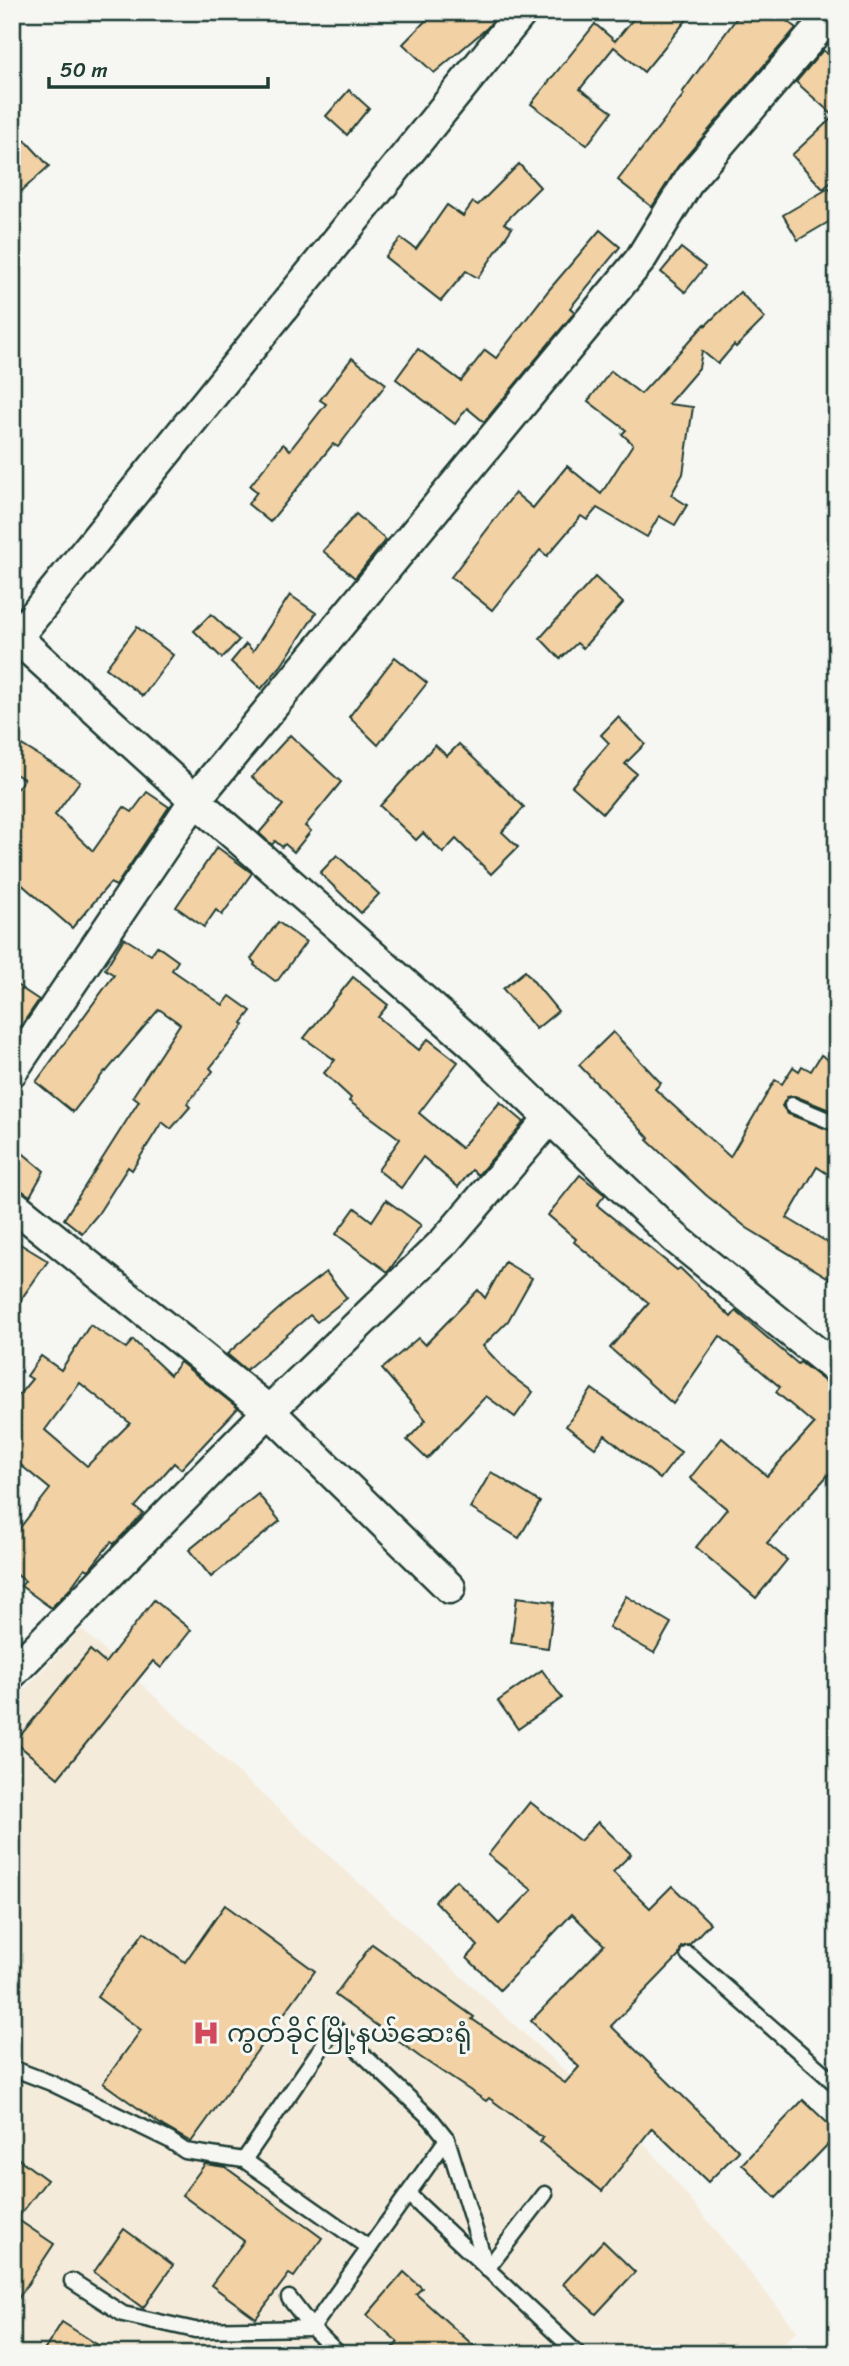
<svg xmlns="http://www.w3.org/2000/svg" width="849" height="2366" viewBox="0 0 849 2366" font-family="Sriracha,'Noto Sans Myanmar',sans-serif">
<style>
.built{fill:#f5ebdb}
.building{fill:#f2d1a4;stroke:#1f3d34;stroke-width:2;fill-rule:evenodd}
.lines{fill:none;stroke-linecap:round;stroke-linejoin:round}
.lane-casing{stroke:#1f3d34;stroke-width:19}
.street-casing{stroke:#1f3d34;stroke-width:35}
.lane{stroke:#f6f6f2;stroke-width:14}
.street{stroke:#f6f6f2;stroke-width:30}
.labels{text-anchor:middle;stroke-width:6;stroke-linejoin:round;paint-order:stroke}
.poi-label{font-size:26px;fill:#1f3d34;stroke:#f6f6f2;text-anchor:start}
</style>
<rect width="100%" height="100%" fill="#f6f6f2"/>
<filter id="ink" filterUnits="userSpaceOnUse"><feTurbulence type="fractalNoise" baseFrequency=".0143" numOctaves="2"/><feDisplacementMap in="SourceGraphic" scale="14" xChannelSelector="R" yChannelSelector="G"/><feConvolveMatrix kernelMatrix="1 2 1 2 8 2 1 2 1" color-interpolation-filters="sRGB"/></filter>
<g filter="url(#ink)">
<path class="built" d="M81 1629 647 2146 797 2331 772 2354H12V1703Z"/>
<g class="building">
<path d="M434 12H499L487 28 434 73 403 44Z"/>
<path d="M639 12H693L644 72 614 47 580 89 612 112 587 145 531 104 595 24 615 41Z"/>
<path d="M741 12H775L796 28 678 166 652 207 618 180 684 94 682 93Z"/>
<path d="M823 50 837 62V177L823 189 792 155 834 116 796 82Z"/>
<path d="M349 90 369 108 347 135 326 116Z"/>
<path d="M25 140 49 166 12 200V152Z"/>
<path d="M519 164 540 187 504 223 512 228 478 278 466 271 441 301 385 257 401 238 416 249 447 205 463 216 473 202 478 205Z"/>
<path d="M829 188 837 202V217L798 240 783 215Z"/>
<path d="M600 230 620 247 570 308 575 312 484 422 467 408 455 424 396 379 418 349 461 381 485 350 496 358 548 291Z"/>
<path d="M681 248 705 267 685 292 661 272Z"/>
<path d="M740 292 765 318 736 347 734 345 718 364 702 351 699 368 668 404 693 407 683 474 671 495 687 505 675 525 659 516 647 537 597 508 587 520 581 516 547 556 540 550 492 610 451 577 515 493 533 508 567 466 601 494 633 444 622 434 626 430 588 401 611 371 641 394 706 323 705 326Z"/>
<path d="M352 358 386 384 338 447 333 444 270 522 248 504 257 492 250 486 283 444 290 450 326 404 320 400Z"/>
<path d="M356 514 386 540 355 578 323 551Z"/>
<path d="M595 577 623 603 583 648 577 643 560 659 540 638Z"/>
<path d="M290 595 316 613 281 666 261 689 231 662 246 644 253 651Z"/>
<path d="M211 614 239 640 222 658 194 631Z"/>
<path d="M137 627 173 655 143 696 106 668Z"/>
<path d="M395 657 427 683 378 745 349 717Z"/>
<path d="M618 717 645 744 625 764 636 773 603 813 572 786 609 743 601 735Z"/>
<path d="M290 735 341 782 305 826 311 831 294 852 285 844 282 847 275 841 272 845 259 833 283 805 252 777Z"/>
<path d="M12 739 80 781 55 815 93 851 124 807 132 812 147 792 169 807 116 886 110 883 72 928 12 876V796L24 779 12 772Z"/>
<path d="M459 744 524 807 502 832 518 847 491 874 456 839 443 853 423 833 416 840 380 806 435 745 447 756Z"/>
<path d="M217 847 252 873 222 915 216 910 204 927 176 907Z"/>
<path d="M337 855 379 894 361 913 320 873Z"/>
<path d="M278 922 306 942 278 980 275 981 254 965 255 963 251 959Z"/>
<path d="M124 938 151 955 157 946 178 961 172 970 223 1005 230 996 251 1011 242 1023 244 1025 210 1068 213 1071 187 1104 190 1107 171 1129 162 1122 132 1170 128 1167 98 1214 82 1233 64 1219 139 1101 133 1096 180 1024 159 1009 106 1072 105 1071 73 1112 36 1082 114 975 105 969Z"/>
<path d="M525 971 558 1011 536 1029 503 989Z"/>
<path d="M353 977 388 1005 378 1017 419 1050 428 1039 458 1062 419 1113 461 1148 500 1102 524 1122 478 1175 472 1170 458 1187 423 1157 401 1188 378 1170 400 1139 349 1101 351 1098 324 1073 335 1060 304 1038Z"/>
<path d="M12 982 39 1000 12 1039Z"/>
<path d="M613 1032 661 1083 655 1089 730 1157 775 1080 782 1084 793 1067 799 1071 802 1066 811 1071 821 1055 837 1065V1113L795 1096 787 1097 782 1106 788 1114 837 1133V1180L817 1167 787 1218 837 1248V1283L747 1228 706 1195 647 1140 649 1138 579 1065Z"/>
<path d="M12 1144 44 1171 30 1196 12 1184Z"/>
<path d="M580 1175 605 1195 597 1205 677 1270 680 1268 731 1317 736 1311 798 1364 800 1362 837 1391V1465L767 1543 787 1560 756 1598 696 1547 727 1509 690 1478 722 1438 767 1476 814 1424 776 1392 780 1387 720 1336 673 1404 610 1348 649 1303 574 1242 576 1239 548 1215Z"/>
<path d="M386 1200 421 1225 388 1272 336 1234 355 1208 372 1221Z"/>
<path d="M12 1239 48 1261 12 1312Z"/>
<path d="M505 1262 532 1278 508 1321 483 1346 510 1375 533 1392 515 1417 486 1396 427 1459 407 1440 426 1420 382 1369 418 1338 425 1345 478 1290 485 1298Z"/>
<path d="M326 1272 347 1298 317 1322 310 1315 246 1370 227 1354 289 1300Z"/>
<path d="M90 1325 126 1348 133 1340 170 1375 180 1362 238 1408 181 1469 174 1463 135 1507 143 1513 135 1522 114 1544 111 1542 89 1570 85 1568 69 1590 51 1608 21 1586 25 1581 12 1571V1538L50 1489 12 1458V1403L32 1379 27 1376 41 1356 61 1370ZM80 1383 130 1423 87 1466 45 1430Z"/>
<path d="M592 1389 681 1452 660 1479 605 1435 595 1448 566 1426Z"/>
<path d="M491 1472 540 1502 519 1538 470 1508Z"/>
<path d="M258 1494 280 1521 211 1577 189 1550Z"/>
<path d="M626 1596 671 1623 654 1653 609 1627Z"/>
<path d="M517 1597 554 1602 548 1648 511 1643Z"/>
<path d="M154 1600 191 1630 161 1668 153 1661 58 1778 15 1742 90 1650 105 1663Z"/>
<path d="M542 1670 562 1698 518 1729 498 1701Z"/>
<path d="M530 1802 580 1841 598 1822 631 1854 613 1872 650 1908 672 1886 710 1923 689 1945 681 1947 679 1956 611 2026 739 2151 708 2182 652 2128 602 2191 540 2142 543 2138 489 2098 486 2101 420 2057 335 1995 372 1944 474 2017 472 2019 565 2083 579 2067 531 2021 604 1945 572 1914 500 1990 467 1958 478 1946 435 1901 456 1880 499 1924 532 1890 488 1855Z"/>
<path d="M225 1905 315 1971 191 2142 163 2126 103 2083 141 2030 97 1997 144 1932 185 1962Z"/>
<path d="M803 2100 837 2132V2135L776 2198 742 2164Z"/>
<path d="M12 2154 47 2180 17 2219 54 2244 12 2308Z"/>
<path d="M205 2164 225 2167 322 2238 294 2277 289 2274 256 2318 211 2285 244 2241 182 2195Z"/>
<path d="M124 2229 173 2265 143 2308 94 2272Z"/>
<path d="M603 2241 635 2272 596 2314 563 2284Z"/>
<path d="M404 2272 422 2288 416 2294 483 2354H388L398 2342 367 2315Z"/>
<path d="M62 2322 112 2354H42Z"/>
</g>
<g class="lines">
<defs>
<g id="lane">
<path d="M792 1105 837 1124"/>
<path d="M688 1954 837 2085"/>
<path d="M12 2068 51 2083 169 2140 185 2151 244 2160 369 2248"/>
<path d="M244 2160 335 2028 431 2119 447 2139 487 2269"/>
<path d="M408 2194 578 2354"/>
<path d="M487 2269 545 2194"/>
<path d="M72 2281 123 2314 195 2330 312 2328"/>
<path d="M289 2298 312 2328 339 2354"/>
<path d="M312 2328 447 2139"/>
</g>
<g id="street">
<path d="M17 638 195 800 472 1043 675 1238 837 1369"/>
<path d="M12 643 522 12"/>
<path d="M12 1071 195 800 640 260 691 177 833 12"/>
<path d="M12 1204 269 1411 450 1588"/>
<path d="M12 1673 269 1411 445 1241 550 1118"/>
</g>
</defs>
<use href="#lane" class="lane-casing"/>
<use href="#street" class="street-casing"/>
<use href="#lane" class="lane"/>
<use href="#street" class="street"/>
</g>
</g>
<defs>
<symbol id="hospital-bare" viewBox="-9 -9 18 18"><path d="M-5-5h3v3.5h4V-5h3V5h-3V1.5h-4V5h-3Z" fill="#d1495b" stroke="#f6f6f2" stroke-width="2.5" paint-order="stroke"/></symbol>
</defs>
<g fill-rule="evenodd">
<use href="#hospital-bare" x="187" y="2014" width="38" height="38"/>
</g>
<g class="labels">
<g class="poi-label">
<text x="227" y="2042">ကွတ်ခိုင်မြို့နယ်ဆေးရုံ</text>
</g>
</g>
<rect width="849" height="2366" fill="none" stroke="#f6f6f2" stroke-width="42"/>
<rect x="21" y="21" width="807" height="2324" fill="none" stroke="#1f3d34" stroke-width="2.5" filter="url(#ink)"/>
<path d="M49 77v10h219v-10" fill="none" stroke="#1f3d34" stroke-width="3.5"/>
<text x="60" y="77" font-size="21" fill="#1f3d34" stroke="#f6f6f2" stroke-width="5" paint-order="stroke">50 m</text>
</svg>
